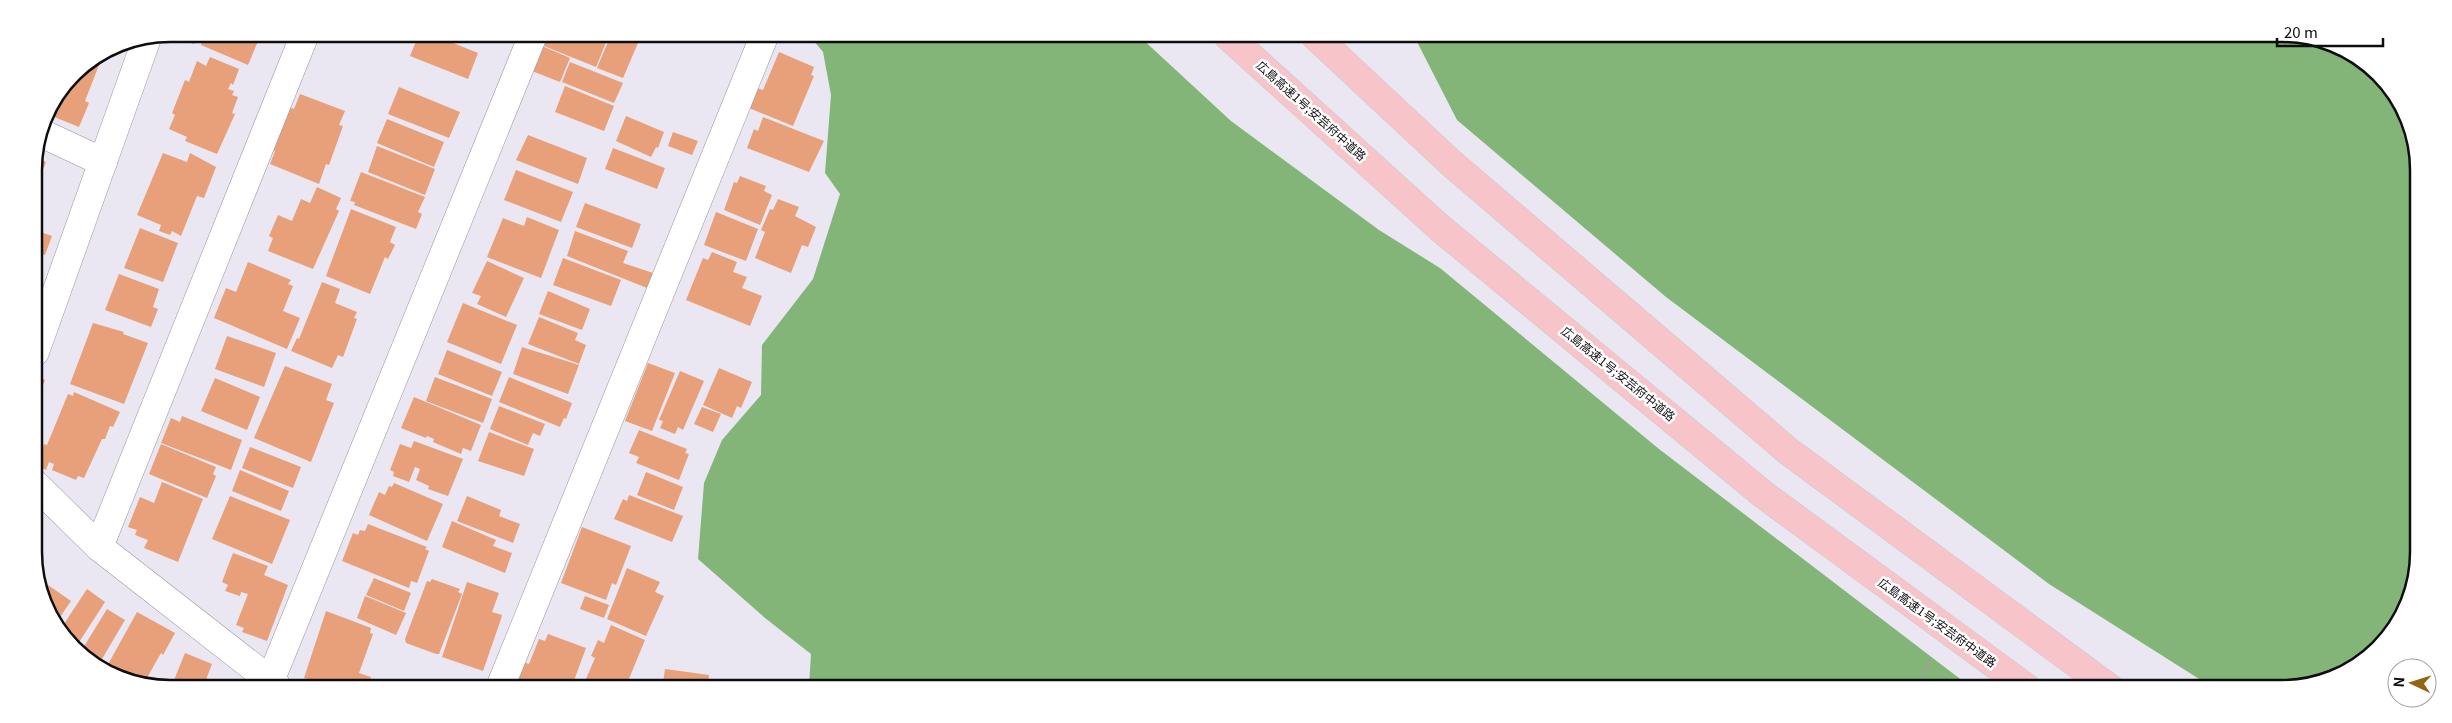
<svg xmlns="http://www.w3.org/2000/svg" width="2452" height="723" viewBox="0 0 2452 723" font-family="Georgia,'Noto Sans JP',serif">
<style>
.forest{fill:#83b578}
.building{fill:#e7a079}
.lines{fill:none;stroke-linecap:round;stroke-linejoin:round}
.street-casing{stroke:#99959f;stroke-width:29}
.highway-casing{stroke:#cacaca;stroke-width:29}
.path{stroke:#a19ea6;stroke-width:3;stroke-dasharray:4 4;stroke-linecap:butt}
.street{stroke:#fff;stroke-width:28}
.highway{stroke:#f6c4c9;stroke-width:28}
.labels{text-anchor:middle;stroke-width:5;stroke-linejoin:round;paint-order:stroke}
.street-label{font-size:12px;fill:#0e0d10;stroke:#fff}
.rim{fill:none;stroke:#0e0d10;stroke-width:2.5}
</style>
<rect width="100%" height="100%" fill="#ebe7f2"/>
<g class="forest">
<path d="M809 35 1139 36 1231 121 1379 230 1440 268 1659 449 1972 688 809 686 811 654 765 618 698 559 704 483 722 440 761 395 762 345 813 279 840 194 825 173 831 95 823 52Z"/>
<path d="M1414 36 2317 38 2384 80 2416 144 2414 588 2395 628 2365 661 2291 689H2215L2049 584 1666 297 1457 120Z"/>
</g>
<g class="building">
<path d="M170 34H197L194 44 164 35Z"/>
<path d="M205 34H261L248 65 201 45Z"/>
<path d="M419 34H431L478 53 468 79 410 56Z"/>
<path d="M548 35H609L596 67 544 46Z"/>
<path d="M621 35 638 43 623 78 597 68 610 37 618 41Z"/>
<path d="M542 46 570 58 560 82 532 71Z"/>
<path d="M779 52 814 67 811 75 814 76 793 126 749 108 757 88 763 90Z"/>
<path d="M210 57 239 69 233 85 231 83 228 89 234 91 232 95 238 97 232 113 235 114 217 154 185 141 187 137 169 129 175 115 172 113 185 80 189 82 197 61 206 66Z"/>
<path d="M91 62 99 65 85 101 89 103 79 127 47 114 74 73Z"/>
<path d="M570 62 623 83 614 103 562 82Z"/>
<path d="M565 86 614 106 604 131 555 112Z"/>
<path d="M399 87 460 112 449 138 388 114Z"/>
<path d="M300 94 345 111 339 125 343 126 329 165 326 164 319 184 270 164 275 151 272 149 288 107 294 109Z"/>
<path d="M626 116 664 132 658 148 656 147 651 157 616 141Z"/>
<path d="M763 117 824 141 809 172 747 148 754 129 758 131Z"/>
<path d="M387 119 444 142 434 167 377 143Z"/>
<path d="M673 132 698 141 692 155 668 146Z"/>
<path d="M528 135 587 158 578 184 516 160Z"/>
<path d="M377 146 435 169 425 195 368 172Z"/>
<path d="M613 148 665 168 657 189 605 169Z"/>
<path d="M163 153 187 162 190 153 216 167 204 198 197 196 181 236 172 231 170 235 159 231 161 225 137 215Z"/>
<path d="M35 157 46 162 34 191V161Z"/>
<path d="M516 170 573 192 561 222 504 200Z"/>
<path d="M361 172 425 197 418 212 422 214 416 229 354 205 355 202 350 201Z"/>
<path d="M740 176 766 186 764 191 772 195 760 225 724 210 734 182 737 183Z"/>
<path d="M317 187 341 198 336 209 339 211 313 269 268 251 273 238 269 236 278 215 292 221 301 199 310 203Z"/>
<path d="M778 199 799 207 795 216 816 227 808 247 802 245 791 273 755 258 765 232 761 230 770 209 773 210Z"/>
<path d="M585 203 641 224 632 248 576 227Z"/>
<path d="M351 209 396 227 390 242 395 245 388 259 385 257 370 294 326 276Z"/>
<path d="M716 212 758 229 746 261 704 245Z"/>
<path d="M527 217 559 230 541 278 487 257 503 218 524 226Z"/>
<path d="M140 228 178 243 163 282 124 268Z"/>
<path d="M35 230 52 236 45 255 35 251Z"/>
<path d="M575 231 628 251 623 263 653 273 647 288 567 256Z"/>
<path d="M712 252 737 262 733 272 747 277 742 288 762 296 750 326 686 300 703 258 708 260Z"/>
<path d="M563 258 621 280 611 306 553 285Z"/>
<path d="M487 261 524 278 506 317 477 304 481 296 472 293Z"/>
<path d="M248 262 291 280 288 284 293 286 283 311 300 318 287 349 214 318 226 288 236 292Z"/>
<path d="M119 274 159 289 153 307 158 309 151 327 105 310Z"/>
<path d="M322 282 340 289 335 303 357 312 354 318 357 319 343 357 338 355 332 368 291 351 297 338 299 339Z"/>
<path d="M548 291 590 309 582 330 539 314Z"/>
<path d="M463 303 517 325 501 364 447 342Z"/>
<path d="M539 317 578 333 575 340 586 345 579 364 528 344Z"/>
<path d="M93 323 124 332 123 334 148 343 124 404 70 384Z"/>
<path d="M227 336 276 353 264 387 215 369Z"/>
<path d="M522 347 579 365 568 394 513 374Z"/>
<path d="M447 350 502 372 492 396 438 374Z"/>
<path d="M648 363 675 373 652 431 625 421Z"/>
<path d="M285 366 332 384 326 400 334 403 311 462 254 438Z"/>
<path d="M719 368 752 382 741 408 737 406 732 418 703 405Z"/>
<path d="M680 371 704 381 683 430 678 427 675 434 660 428 663 421 659 420Z"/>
<path d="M35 376 45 380 35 405Z"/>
<path d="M435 377 492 399 483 423 426 401Z"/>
<path d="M509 377 572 403 566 419 564 418 560 427 499 402Z"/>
<path d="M215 378 260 397 247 430 201 411Z"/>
<path d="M74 392 120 412 113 427 110 426 105 439H102L84 478 78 476 76 480 52 470 54 464 49 462 46 470 36 465 44 444 47 445 68 394 73 396Z"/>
<path d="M414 397 481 425 471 451 463 448 461 454 433 442 434 439 427 436 426 438 401 428Z"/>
<path d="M499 406 545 424 540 436 533 433 528 445 490 429Z"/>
<path d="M702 407 721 414 713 432 694 424Z"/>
<path d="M182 416 242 440 231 470 161 443 171 418 180 422Z"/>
<path d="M639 430 687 449 685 453 689 454 679 480 636 463 639 457 629 453Z"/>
<path d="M489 432 534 449 524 476 478 461Z"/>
<path d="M414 441 463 459 448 496 428 489 429 486 416 480 420 469 415 467 409 482 393 476 394 472 390 470 400 444 411 448Z"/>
<path d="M161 444 216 467 213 474 216 476 207 498 149 474Z"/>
<path d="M250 447 301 467 293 488 242 468Z"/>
<path d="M240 470 289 491 281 511 232 491Z"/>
<path d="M646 472 683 487 674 510 637 495Z"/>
<path d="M162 482 203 499 178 562 144 548 148 540 135 535 137 530 128 527 140 497 154 503Z"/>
<path d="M394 483 443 504 427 541 369 515 379 492 385 495 389 486 392 487Z"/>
<path d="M629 495 683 516 672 542 614 519 623 499 627 501Z"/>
<path d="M230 496 290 520 272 564 212 539Z"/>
<path d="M467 496 501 510 499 516 520 524 513 543 457 521Z"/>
<path d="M452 521 496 540 493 546 512 553 505 573 442 547Z"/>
<path d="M368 524 427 547 425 549 429 551 417 583 411 581 409 588 342 561 353 533 358 535 360 530 365 531Z"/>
<path d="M582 527 631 546 616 585 612 583 606 600 561 583Z"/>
<path d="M233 553 268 566 264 575 288 585 267 641 242 632 244 628 236 625 248 594 241 592 240 596 225 591 228 585 222 582Z"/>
<path d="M627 568 660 582 655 592 664 596 646 636 607 619Z"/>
<path d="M374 578 411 593 404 611 366 595Z"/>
<path d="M432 579 460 589 458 592 462 594 439 654H436L406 643 405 639 427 581 430 582Z"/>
<path d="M467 582 499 593 492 612 502 615 501 619 483 671 442 657Z"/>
<path d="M42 585 46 587 48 585 71 601 58 620 40 587Z"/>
<path d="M87 589 105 602 74 650 62 627Z"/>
<path d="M365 596 406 613 396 635 357 618Z"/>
<path d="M585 596 609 605 604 618 580 609Z"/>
<path d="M107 609 125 620 99 664 80 653Z"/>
<path d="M326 611 371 628 370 633 373 634 359 673 371 677 368 685H305L308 679 304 678Z"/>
<path d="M137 612 175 633 163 655 161 653 143 685H135L106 668Z"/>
<path d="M611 625 645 640 626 686H583L595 658 591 656 598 640 604 643Z"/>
<path d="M548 634 586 648 572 686 515 685 523 662 529 664 539 639 545 641Z"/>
<path d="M185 653 212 664 204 685H172Z"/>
<path d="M665 669 709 675 708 686H656V682L663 683Z"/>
</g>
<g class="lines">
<defs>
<g id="street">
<path d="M41 133 103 162"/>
<path d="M35 352 147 38"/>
<path d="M36 485 99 547 276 685"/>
<path d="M99 547 305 34"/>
<path d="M271 679 533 35"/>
<path d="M501 685 763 39 761 35"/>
</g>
<g id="highway">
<path d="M1228 36 1440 228 1764 495 2027 688"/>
<path d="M1315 36 1451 163 1788 451 2111 689"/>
</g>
</defs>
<use href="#street" class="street-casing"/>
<use href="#highway" class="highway-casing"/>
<path class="path" d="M1919 688 1930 660"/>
<use href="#street" class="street"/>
<use href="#highway" class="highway"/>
</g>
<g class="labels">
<g class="street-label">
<text transform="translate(1311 111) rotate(42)" y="4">広島高速1号;安芸府中道路</text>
<text transform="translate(1618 374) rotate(39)" y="4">広島高速1号;安芸府中道路</text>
<text transform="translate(1937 623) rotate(36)" y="4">広島高速1号;安芸府中道路</text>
</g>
</g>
<path d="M0 0H2452V723H0ZM170 42H2282A128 128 0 0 1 2410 170V552A128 128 0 0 1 2282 680H170A128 128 0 0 1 42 552V170A128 128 0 0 1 170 42Z" fill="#fff" fill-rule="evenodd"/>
<path class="rim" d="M170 42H2282A128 128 0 0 1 2410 170V552A128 128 0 0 1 2282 680H170A128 128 0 0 1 42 552V170A128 128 0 0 1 170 42Z"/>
<g transform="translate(2412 683) rotate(274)"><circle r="24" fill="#ffffff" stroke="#9f9e9f"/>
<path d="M0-4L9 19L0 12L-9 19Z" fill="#936412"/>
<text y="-8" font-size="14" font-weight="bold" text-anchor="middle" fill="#0e0d10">N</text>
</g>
<path d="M2277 38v8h106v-8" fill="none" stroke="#0e0d10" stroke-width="2.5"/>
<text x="2284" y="38" font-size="15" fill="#0e0d10" stroke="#ffffff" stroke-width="4" paint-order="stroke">20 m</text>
</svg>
